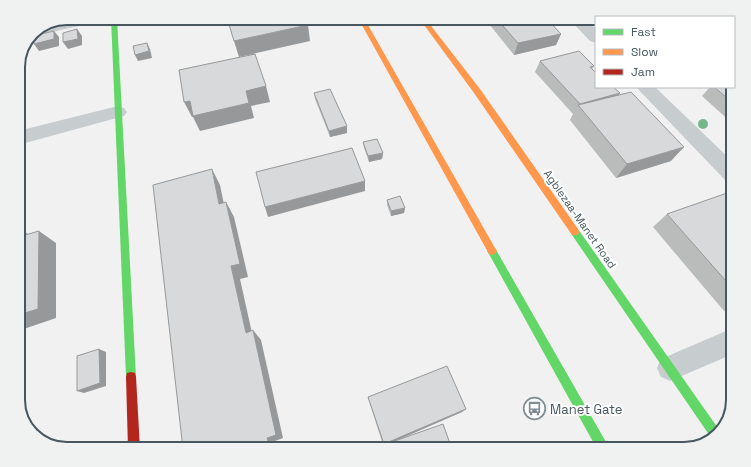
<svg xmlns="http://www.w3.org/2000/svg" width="751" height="467" viewBox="0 0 751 467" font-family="'Space Grotesk',sans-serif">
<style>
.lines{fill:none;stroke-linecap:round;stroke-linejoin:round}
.street{fill:#c7ccce;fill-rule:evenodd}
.fast{fill:#63d668;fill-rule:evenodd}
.slow{fill:#ff974d;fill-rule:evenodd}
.jam{fill:#b3261e;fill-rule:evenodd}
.tree{fill:#75b78b}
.wall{fill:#babbbb}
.shaded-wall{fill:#979899}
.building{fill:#d8d9da;stroke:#979899}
.labels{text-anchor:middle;stroke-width:4;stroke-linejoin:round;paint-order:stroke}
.street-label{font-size:11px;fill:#46575f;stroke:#fff}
.near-poi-label{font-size:13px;fill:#46575f;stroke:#fff;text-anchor:start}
.rim{fill:none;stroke:#46575f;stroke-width:2}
</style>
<rect width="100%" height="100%" fill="#f1f1f1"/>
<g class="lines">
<g class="street">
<path d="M75 18H105L102 21 38 35 32 33 59 21Z"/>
<path d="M568 18H585L596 29V43L590 41Z"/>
<path d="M636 87H655L733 162V183L726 181Z"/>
<path d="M118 106 124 108 127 112 124 116 18 145V131Z"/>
<path d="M733 328V354L670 381 661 377 657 368 661 359Z"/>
</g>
<g class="fast">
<path d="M111 18H117L136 377 135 381 131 382 127 381 126 377Z"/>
<path d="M575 228 578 229 720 431 712 439 572 235 571 232 572 229Z"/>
<path d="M492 247 495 248 610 449H597L489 254 487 251 489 248Z"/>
</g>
<g class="slow">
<path d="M358 18H364L495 248 497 251 495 254 492 255 489 254Z"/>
<path d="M419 18H425L480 89 578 229 579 232 578 235H572L474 93Z"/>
</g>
<path class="jam" d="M131 372 135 373 136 377 140 449H128L126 377 127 373Z"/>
</g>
<circle class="tree" cx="703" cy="124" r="5"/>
<g class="wall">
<path d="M485 18H546L561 34 556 45 514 55 485 19Z"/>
<path d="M540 61 594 66 592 69 618 95 671 161 616 178 570 120 573 114 535 72Z"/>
<path d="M710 87H733V124L702 96Z"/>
<path d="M314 93 347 126V133L330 137 315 99Z"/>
<path d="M363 142 383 153 382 159 369 162 364 148Z"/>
<path d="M733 199V307L724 311 653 227 667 214Z"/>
<path d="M387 200 405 208 404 213 391 216 387 205Z"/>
<path d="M368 397 466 409 462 412 397 440 383 445 369 401Z"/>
</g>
<g class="shaded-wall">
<path d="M308 25 310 41 239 57 234 41Z"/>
<path d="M77 29 82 36V45L68 49 63 42Z"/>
<path d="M54 31 59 37V46L39 51 34 44Z"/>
<path d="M561 34 556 45 514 55 518 43Z"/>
<path d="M147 43 150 49 152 58 138 61 135 55Z"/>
<path d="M266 86 270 102 251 106 254 118 200 131 193 117H192L184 102Z"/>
<path d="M620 93 612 104H580Z"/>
<path d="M347 126V133L330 137 329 131Z"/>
<path d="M684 147 671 161 616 178 627 164Z"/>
<path d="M383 153 382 159 369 162 368 156Z"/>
<path d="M212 169 220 185 227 219 219 204Z"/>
<path d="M365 181V191L268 217 265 207Z"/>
<path d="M226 202 234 217 248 277 240 279 254 342 246 333 231 266Z"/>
<path d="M405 208 404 213 391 216V211Z"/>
<path d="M18 227 32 237 18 241Z"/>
<path d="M39 231 56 243V318L18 331V315Z"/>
<path d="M253 330 261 340 283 438 275 441 277 449H264Z"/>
<path d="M99 349 106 352V386L84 393 77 391Z"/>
<path d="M466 409 462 412 384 446V444Z"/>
</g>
<g class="building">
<path d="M227 18H304L308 25 234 41Z"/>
<path d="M496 18H546L561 34 518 43Z"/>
<path d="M77 29 78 39 63 42V33Z"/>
<path d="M54 31V39L34 44 33 36Z"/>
<path d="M147 43 149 51 135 55 133 46Z"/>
<path d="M579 51 594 66 590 67 595 72 596 71V87H613L620 93 580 104 540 61Z"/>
<path d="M255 54 266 86 246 91 249 103 193 116 190 101 184 102 179 70Z"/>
<path d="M714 87H733V103Z"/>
<path d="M330 89 347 126 329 131 314 93Z"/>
<path d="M631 92 684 147 627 164 578 105Z"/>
<path d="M377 139 383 153 368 156 363 142Z"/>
<path d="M352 148 365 181 265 207 256 172Z"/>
<path d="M212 169 219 204 226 202 240 264 231 266 246 333 253 330 276 435 267 438 270 447 264 449H183L153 185Z"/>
<path d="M727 193 733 199V289L667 214Z"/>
<path d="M400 196 405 208 391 211 387 200Z"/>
<path d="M39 231 38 309 18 315V237Z"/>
<path d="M99 349 100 383 77 391V356Z"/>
<path d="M447 366 466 409 384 444 368 397Z"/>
<path d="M443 424 452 449H372Z"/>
</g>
<defs>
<symbol id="bus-ring" viewBox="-11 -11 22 22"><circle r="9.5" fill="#fff" stroke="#828d92" stroke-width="1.5"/><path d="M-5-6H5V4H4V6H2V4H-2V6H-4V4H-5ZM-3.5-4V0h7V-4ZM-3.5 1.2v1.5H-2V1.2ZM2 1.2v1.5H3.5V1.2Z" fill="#828d92"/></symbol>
</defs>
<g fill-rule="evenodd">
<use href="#bus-ring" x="522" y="396" width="25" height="25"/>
</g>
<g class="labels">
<g class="street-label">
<text transform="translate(580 219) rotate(55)" y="4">Agblezaa-Manet Road</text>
</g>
<g class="near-poi-label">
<text x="550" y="414">Manet Gate</text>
</g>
</g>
<path d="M0 0H751V467H0ZM67 25H684A42 42 0 0 1 726 67V400A42 42 0 0 1 684 442H67A42 42 0 0 1 25 400V67A42 42 0 0 1 67 25Z" fill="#f0f2f2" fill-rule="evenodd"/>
<path class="rim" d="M67 25H684A42 42 0 0 1 726 67V400A42 42 0 0 1 684 442H67A42 42 0 0 1 25 400V67A42 42 0 0 1 67 25Z"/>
<rect x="595" y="16" width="140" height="72" fill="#ffffff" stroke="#b5bcbf"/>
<rect x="603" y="29" width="20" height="6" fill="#63d668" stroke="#b5bcbf"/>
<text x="631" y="36" font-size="12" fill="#46575f">Fast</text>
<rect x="603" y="49" width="20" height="6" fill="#ff974d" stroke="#b5bcbf"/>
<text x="631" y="56" font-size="12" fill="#46575f">Slow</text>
<rect x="603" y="69" width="20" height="6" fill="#b3261e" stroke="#b5bcbf"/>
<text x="631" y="76" font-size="12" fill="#46575f">Jam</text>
</svg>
